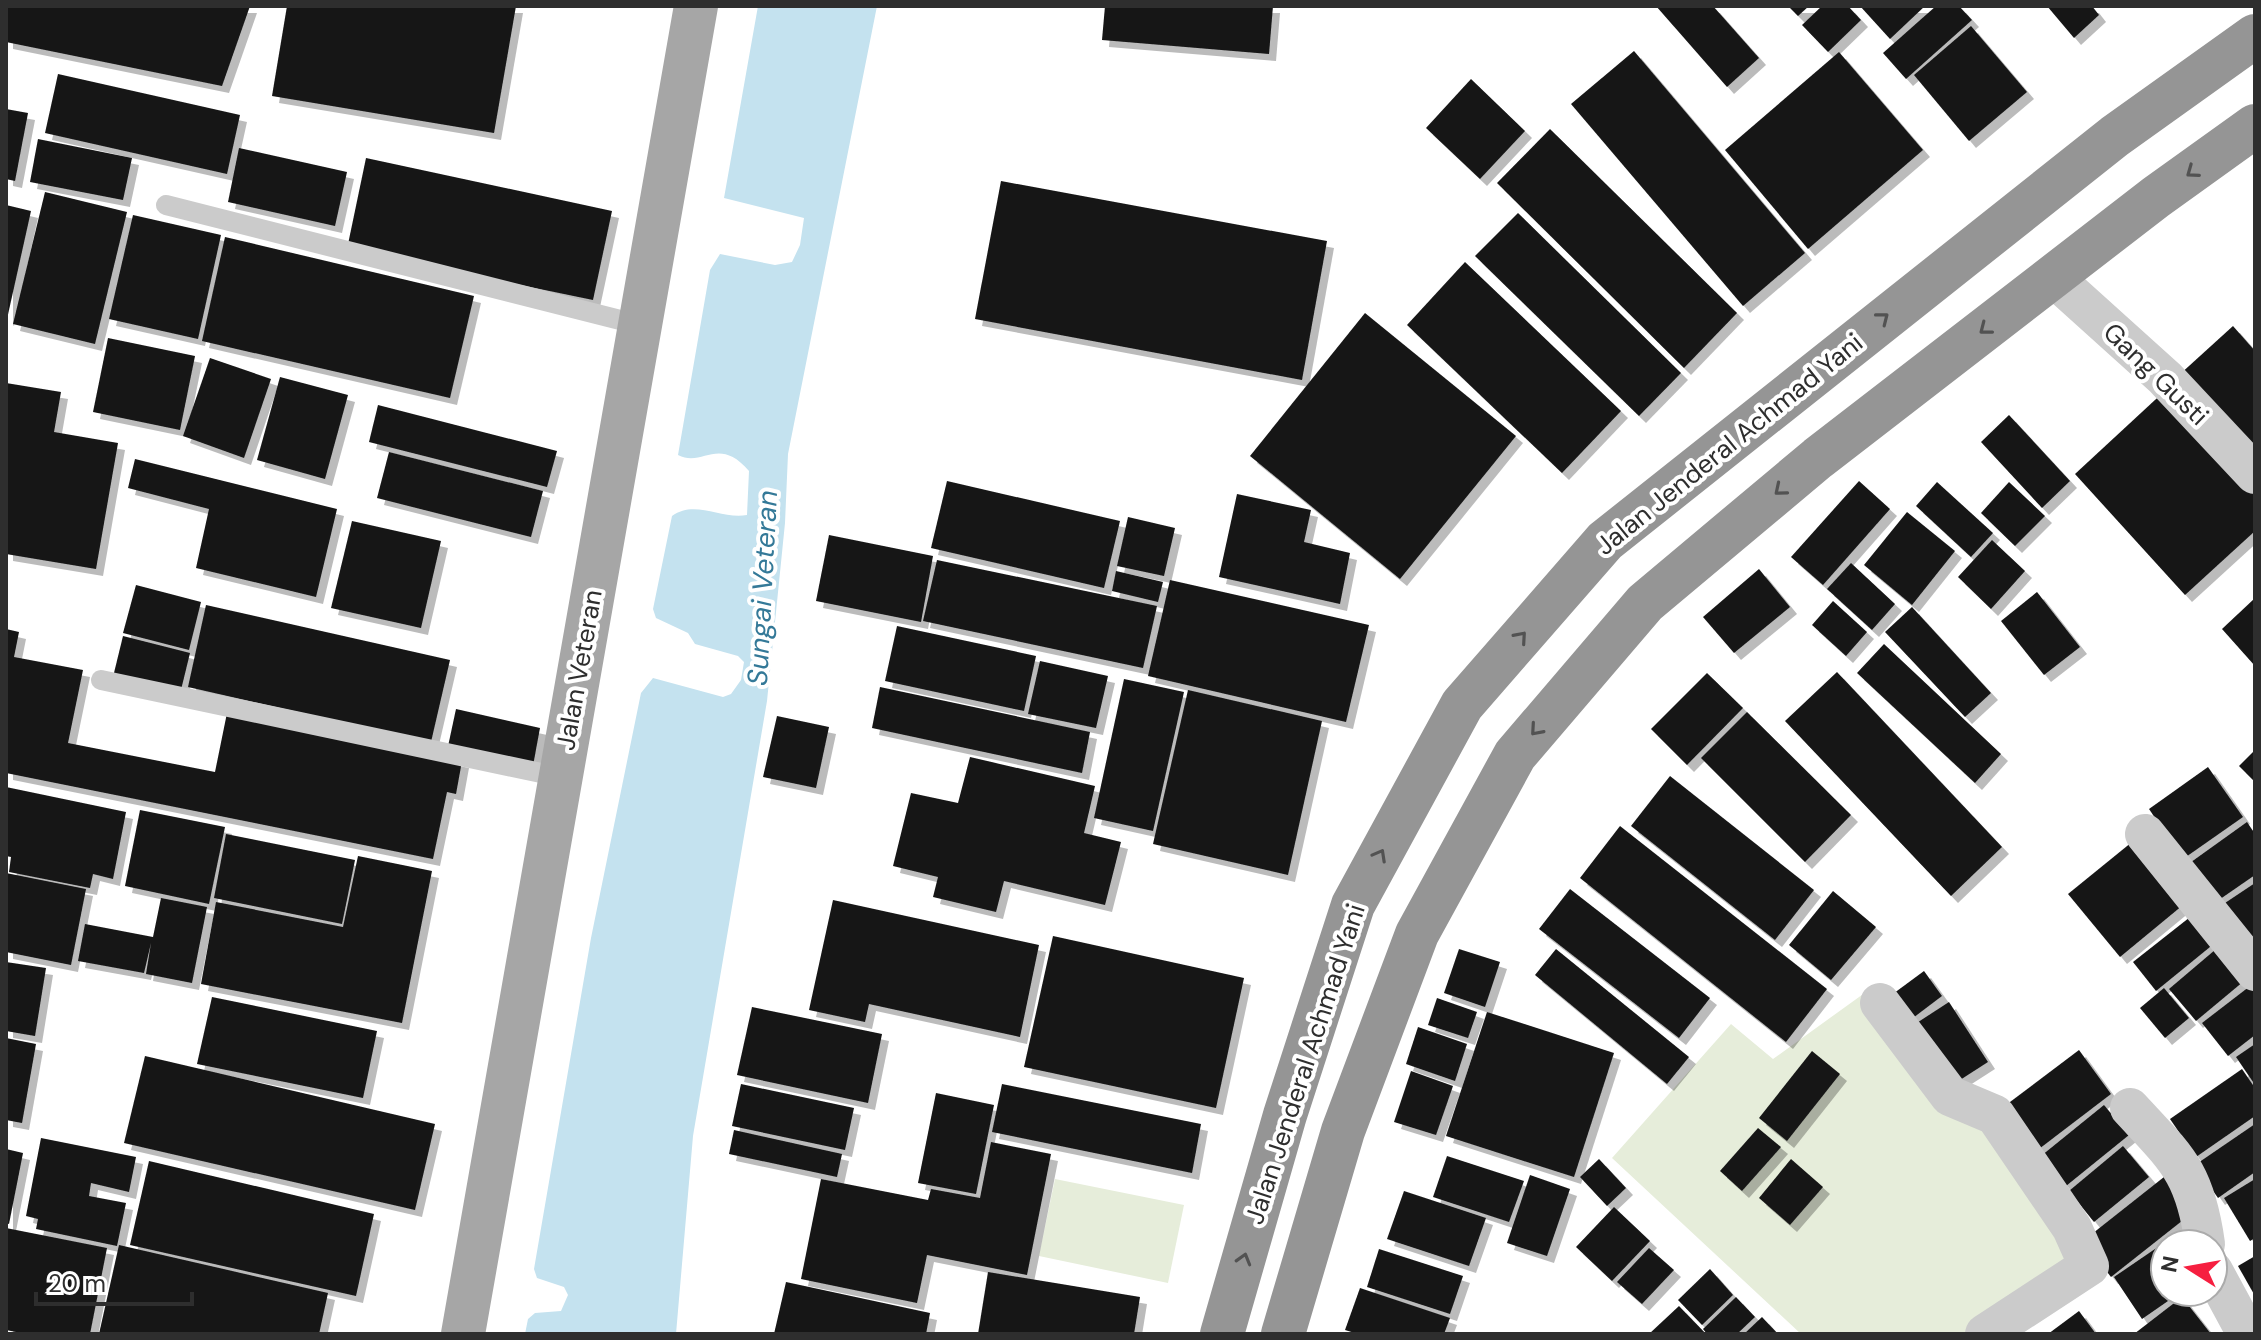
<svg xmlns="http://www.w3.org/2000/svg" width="2261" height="1340" viewBox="0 0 2261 1340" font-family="'DM Sans',sans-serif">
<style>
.green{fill:#e6edda}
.water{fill:#c4e2ef}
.building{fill:#151515;filter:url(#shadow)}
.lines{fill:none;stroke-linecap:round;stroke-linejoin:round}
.lane{stroke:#cbcbcb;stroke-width:20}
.street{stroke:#cbcbcb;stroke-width:40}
.primary{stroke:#a6a6a6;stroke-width:44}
.highway{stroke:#959595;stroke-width:44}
.oneway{stroke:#525252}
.labels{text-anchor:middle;stroke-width:8;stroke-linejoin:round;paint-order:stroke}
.street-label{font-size:26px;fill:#2e2e2e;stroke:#fff}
.water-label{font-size:28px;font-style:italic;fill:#347998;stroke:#fff}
</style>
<defs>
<filter id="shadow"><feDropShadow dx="7" dy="7" stdDeviation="0" flood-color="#0004"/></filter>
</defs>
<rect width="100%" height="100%" fill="#fff"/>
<g class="green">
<path d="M1866 992 1981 1112 2077 1256 1964 1334H1801L1612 1158 1731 1024 1773 1059Z"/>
<path d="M1055 1179 1184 1205 1168 1283 1039 1256Z"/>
</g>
<path class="water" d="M758 6H877L788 454 785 523 767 701 693 1136 676 1334H525L528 1319 535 1313 561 1311 568 1295 564 1287 537 1278 534 1269 591 938 641 693 653 678 723 697 731 694 741 680 744 662 738 656 695 644 688 633 656 618 653 609 672 516C695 499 722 520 747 515L749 471C718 435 703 468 678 455L710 270 720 254 775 265 792 262 800 245 804 218 724 198Z"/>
<g class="building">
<path d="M6 6H250L222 86 6 42Z"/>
<path d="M287 6H516L494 133 272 96Z"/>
<path d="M1105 6H1273L1269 54 1102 40Z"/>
<path d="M1656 6H1713L1759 58 1727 87Z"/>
<path d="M1788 6H1809L1798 16Z"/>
<path d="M1822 6H1848L1861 20 1828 52 1802 25Z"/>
<path d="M1860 6H1925L1890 39Z"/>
<path d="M1936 6H1959L1972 20 1906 79 1883 53Z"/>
<path d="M2047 6H2092L2099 15 2074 38Z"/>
<path d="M1971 26 2027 92 1969 141 1914 75Z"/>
<path d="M1634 51 1805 253 1743 306 1571 104Z"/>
<path d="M1839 52 1923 150 1808 249 1725 150Z"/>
<path d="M58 74 240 115 227 174 45 133Z"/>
<path d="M1471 79 1525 131 1480 179 1426 128Z"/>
<path d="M6 109 28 113 15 181 6 179Z"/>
<path d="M1550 129 1737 313 1684 368 1497 183Z"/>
<path d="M38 139 132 158 123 200 30 182Z"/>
<path d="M239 148 347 172 335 226 228 202Z"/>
<path d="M366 158 612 211 593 300 347 249Z"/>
<path d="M1001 181 1327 241 1302 380 975 319Z"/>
<path d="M45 192 127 212 95 344 13 324Z"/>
<path d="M6 205 31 211 7 319 6 318Z"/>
<path d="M1518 213 1681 373 1639 416 1475 256Z"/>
<path d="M133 215 221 235 198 339 109 319Z"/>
<path d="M225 237 474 296 450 398 202 341Z"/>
<path d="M1465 262 1621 411 1562 473 1407 325Z"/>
<path d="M1365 313 1516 436 1400 579 1250 456Z"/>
<path d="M2233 326 2255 351V461L2178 376Z"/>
<path d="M108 338 195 356 180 430 93 412Z"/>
<path d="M210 358 271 379 244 458 183 436Z"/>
<path d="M280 377 348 395 325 479 257 460Z"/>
<path d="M6 383 61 392 54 432 118 443 96 569 6 554Z"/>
<path d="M2169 387 2255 483V531L2185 595 2075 474Z"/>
<path d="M378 405 557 451 547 487 369 442Z"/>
<path d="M2009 415 2070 481 2042 508 1981 442Z"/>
<path d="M389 452 543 491 531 537 377 498Z"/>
<path d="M135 459 337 509 316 597 196 568 209 509 128 488Z"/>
<path d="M947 481 1120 521 1104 588 931 548Z"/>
<path d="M1859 481 1890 509 1823 585 1791 557Z"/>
<path d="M1937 482 1993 533 1971 557 1916 506Z"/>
<path d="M2009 482 2045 516 2015 546 1981 513Z"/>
<path d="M1237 494 1311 510 1304 542 1350 553 1340 604 1219 577Z"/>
<path d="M1907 512 1955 551 1912 605 1864 565Z"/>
<path d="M1128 517 1175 528 1164 576 1117 566Z"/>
<path d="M352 521 441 541 421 628 331 608Z"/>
<path d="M829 535 933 556 921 622 816 601Z"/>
<path d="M1992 540 2025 571 1991 609 1958 577Z"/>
<path d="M937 560 1157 606 1143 668 923 621Z"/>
<path d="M1851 563 1895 604 1872 630 1827 589Z"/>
<path d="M1759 569 1790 607 1734 653 1703 617Z"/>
<path d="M1116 571 1163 582 1158 602 1112 591Z"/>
<path d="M1170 580 1369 625 1346 722 1148 676Z"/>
<path d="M136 585 201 602 189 650 123 633Z"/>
<path d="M2037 592 2080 647 2044 675 2001 621Z"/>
<path d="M2255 598V666L2222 629Z"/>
<path d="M1833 601 1867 632 1846 656 1812 625Z"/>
<path d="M206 605 450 660 431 742 188 687Z"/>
<path d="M1912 607 1991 693 1965 717 1885 632Z"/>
<path d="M897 626 1036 656 1024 711 885 681Z"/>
<path d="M6 629 19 632 14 657 83 670 68 743 215 772 227 713 462 761 456 794 447 792 433 859 6 773Z"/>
<path d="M123 636 190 653 180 694 113 677Z"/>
<path d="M1884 644 2001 754 1975 783 1857 673Z"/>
<path d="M1040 661 1108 676 1096 728 1028 714Z"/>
<path d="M1837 672 2002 847 1951 896 1785 721Z"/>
<path d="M1707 673 1743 708 1687 765 1651 729Z"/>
<path d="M1124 679 1184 692 1153 831 1094 818Z"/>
<path d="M880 687 1090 732 1082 773 872 728Z"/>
<path d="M1188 690 1322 721 1288 875 1153 844Z"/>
<path d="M456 709 540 728 532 771 447 751Z"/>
<path d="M1747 712 1851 815 1805 862 1701 758Z"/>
<path d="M777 716 829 727 816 788 763 777Z"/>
<path d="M2255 750V782L2239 766Z"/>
<path d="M970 757 1095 786 1084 833 1121 842 1105 905 1004 881 996 912 933 897 938 877 893 866 911 793 958 803Z"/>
<path d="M2208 767 2243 817 2183 859 2149 809Z"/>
<path d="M1670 776 1814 890 1775 940 1631 826Z"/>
<path d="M6 787 126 812 113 879 93 874 90 888 9 872 11 857 6 856Z"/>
<path d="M140 810 225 827 209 904 125 886Z"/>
<path d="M2247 822 2255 834V875L2213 904 2187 865Z"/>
<path d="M1620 826 1827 989 1786 1042 1580 878Z"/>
<path d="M226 834 355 860 342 924 214 898Z"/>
<path d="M2132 842 2183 905 2120 957 2068 894Z"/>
<path d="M358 856 432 871 402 1023 201 984 216 902 343 927Z"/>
<path d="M6 873 86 889 71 965 6 952Z"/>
<path d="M2255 883V960L2216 909Z"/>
<path d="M1570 889 1710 998 1679 1038 1539 929Z"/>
<path d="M1833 891 1876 927 1831 980 1789 945Z"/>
<path d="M161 898 207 907 192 983 146 974 151 943 144 973 78 961 85 924 153 937Z"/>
<path d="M833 900 1039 945 1020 1037 869 1004 865 1022 809 1010Z"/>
<path d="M2199 910 2221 938 2156 991 2133 962Z"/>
<path d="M1053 936 1244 978 1216 1108 1024 1067Z"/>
<path d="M2222 944 2250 976 2196 1021 2169 989Z"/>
<path d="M1459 949 1500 962 1485 1007 1444 993Z"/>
<path d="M1556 949 1689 1057 1667 1084 1535 975Z"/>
<path d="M6 962 46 968 35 1036 6 1031Z"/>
<path d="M1924 971 1942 996 1901 1027 1882 1002Z"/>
<path d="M2254 983 2255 1035 2228 1056 2202 1023Z"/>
<path d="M2164 988 2189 1018 2165 1038 2140 1008Z"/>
<path d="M212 997 377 1031 363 1098 197 1064Z"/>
<path d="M1437 998 1477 1012 1468 1038 1428 1025Z"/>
<path d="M1949 1002 1988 1062 1946 1089 1909 1028Z"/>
<path d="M752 1007 882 1034 868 1103 737 1075Z"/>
<path d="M1487 1012 1614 1053 1574 1177 1446 1136Z"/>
<path d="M1418 1027 1467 1044 1455 1081 1406 1064Z"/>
<path d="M6 1038 36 1044 22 1123 6 1120Z"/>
<path d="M2255 1044V1085L2236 1057Z"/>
<path d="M2079 1050 2111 1094 2035 1152 2002 1108Z"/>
<path d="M1812 1051 1840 1074 1787 1141 1759 1118Z"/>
<path d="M145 1056 435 1124 415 1210 124 1143Z"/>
<path d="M2242 1069 2255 1088V1116L2196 1157 2170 1119Z"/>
<path d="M1411 1071 1453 1086 1436 1135 1394 1122Z"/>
<path d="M741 1084 854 1108 845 1150 732 1126Z"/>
<path d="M1002 1084 1201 1124 1192 1173 992 1132Z"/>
<path d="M936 1093 994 1105 976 1194 918 1183Z"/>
<path d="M2104 1105 2129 1135 2066 1186 2041 1156Z"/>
<path d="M2255 1124V1172L2218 1198 2195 1165Z"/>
<path d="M1758 1128 1781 1147 1742 1191 1720 1171Z"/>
<path d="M734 1130 842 1154 837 1177 729 1154Z"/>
<path d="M41 1138 136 1157 129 1192 91 1183 89 1196 126 1203 117 1246 36 1229 38 1219 26 1216Z"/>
<path d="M991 1142 1051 1154 1027 1275 927 1255 917 1303 801 1279 821 1179 928 1200 931 1189 980 1198Z"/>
<path d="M2123 1146 2149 1177 2094 1222 2069 1191Z"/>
<path d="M6 1149 23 1153 9 1224 6 1223Z"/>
<path d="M1447 1156 1524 1181 1509 1222 1433 1197Z"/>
<path d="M1599 1159 1626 1188 1607 1206 1580 1177Z"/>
<path d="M1791 1159 1823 1187 1790 1225 1759 1198Z"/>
<path d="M149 1161 374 1214 356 1296 130 1245Z"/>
<path d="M1530 1175 1570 1189 1547 1256 1507 1243Z"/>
<path d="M2164 1177 2192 1213 2111 1277 2083 1241Z"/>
<path d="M2255 1179V1238L2250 1241 2224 1198Z"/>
<path d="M1404 1191 1486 1218 1469 1266 1387 1239Z"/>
<path d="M1614 1207 1650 1241 1612 1281 1576 1247Z"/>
<path d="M6 1228 107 1248 90 1334H26L6 1330Z"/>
<path d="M2174 1236 2180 1244H2165V1292H2181L2142 1319 2114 1277Z"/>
<path d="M119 1245 328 1293 319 1334H99Z"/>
<path d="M1649 1248 1674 1270 1642 1304 1617 1282Z"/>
<path d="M1379 1249 1463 1276 1450 1314 1367 1287Z"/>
<path d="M2255 1256V1296L2238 1266Z"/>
<path d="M1710 1269 1733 1295 1702 1325 1678 1300Z"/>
<path d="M988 1272 1140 1297 1134 1334H978Z"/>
<path d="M786 1282 930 1313 926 1334H774Z"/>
<path d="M1360 1288 1450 1318 1444 1334H1358L1345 1330Z"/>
<path d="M1736 1297 1755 1317 1737 1334H1707L1703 1329Z"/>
<path d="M2182 1297 2211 1334H2134Z"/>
<path d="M1679 1306 1706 1334H1649Z"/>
<path d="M2079 1311 2096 1334H2048Z"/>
<path d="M1762 1317 1778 1334H1744Z"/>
</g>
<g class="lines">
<g class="lane">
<path d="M166 205 640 325"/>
<path d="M101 680 560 777"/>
</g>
<g class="street">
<path d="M2053 277 2165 378 2255 474"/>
<path d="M2145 834 2255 971"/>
<path d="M1880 1003 1950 1096 1995 1115 2072 1228 2089 1266 1985 1334"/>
<path d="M2130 1108C2177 1159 2195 1172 2205 1244"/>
<path d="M2213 1271 2247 1334"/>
</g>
<path class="primary" d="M463 1334 696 6"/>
<g class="highway">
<path d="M1222 1334 1285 1115 1353 905 1462 705 1605 541 2115 136 2255 36"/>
<path d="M1283 1334 1343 1131 1417 934 1515 755 1645 603 1818 458 2156 197 2255 126"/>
</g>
</g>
<defs><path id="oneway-chevron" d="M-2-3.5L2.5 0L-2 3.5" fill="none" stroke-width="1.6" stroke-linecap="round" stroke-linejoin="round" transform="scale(2)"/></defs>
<g class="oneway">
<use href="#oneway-chevron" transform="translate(2192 172) rotate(144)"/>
<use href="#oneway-chevron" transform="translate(1883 318) rotate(-38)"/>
<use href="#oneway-chevron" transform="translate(1985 329) rotate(142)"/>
<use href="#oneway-chevron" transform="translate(1780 490) rotate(140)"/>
<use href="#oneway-chevron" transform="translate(1521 637) rotate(-49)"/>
<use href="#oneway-chevron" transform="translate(1536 730) rotate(131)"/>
<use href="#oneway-chevron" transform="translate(1380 855) rotate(-61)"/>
<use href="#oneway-chevron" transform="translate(1244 1259) rotate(-74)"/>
</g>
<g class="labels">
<g class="street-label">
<text transform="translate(2156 374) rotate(44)" y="9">Gang Gusti</text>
<text transform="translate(1729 444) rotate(-39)" y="9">Jalan Jenderal Achmad Yani</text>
<text transform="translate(579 670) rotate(-80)" y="9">Jalan Veteran</text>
<text transform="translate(1305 1064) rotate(-72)" y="9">Jalan Jenderal Achmad Yani</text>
</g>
<g class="water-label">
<text transform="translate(762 588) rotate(-87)" y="10">Sungai Veteran</text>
</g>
</g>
<rect width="2261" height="1340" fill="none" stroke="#2e2e2e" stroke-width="16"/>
<g transform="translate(2189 1268) rotate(281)"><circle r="38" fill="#ffffff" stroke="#ababab" stroke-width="2"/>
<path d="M0-6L14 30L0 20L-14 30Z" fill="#f61f40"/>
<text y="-12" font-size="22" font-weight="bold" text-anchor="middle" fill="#2e2e2e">N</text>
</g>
<path d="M36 1292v12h156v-12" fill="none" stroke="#2e2e2e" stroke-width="4"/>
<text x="48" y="1292" font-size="24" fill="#2e2e2e" stroke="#ffffff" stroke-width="6" paint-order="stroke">20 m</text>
</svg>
